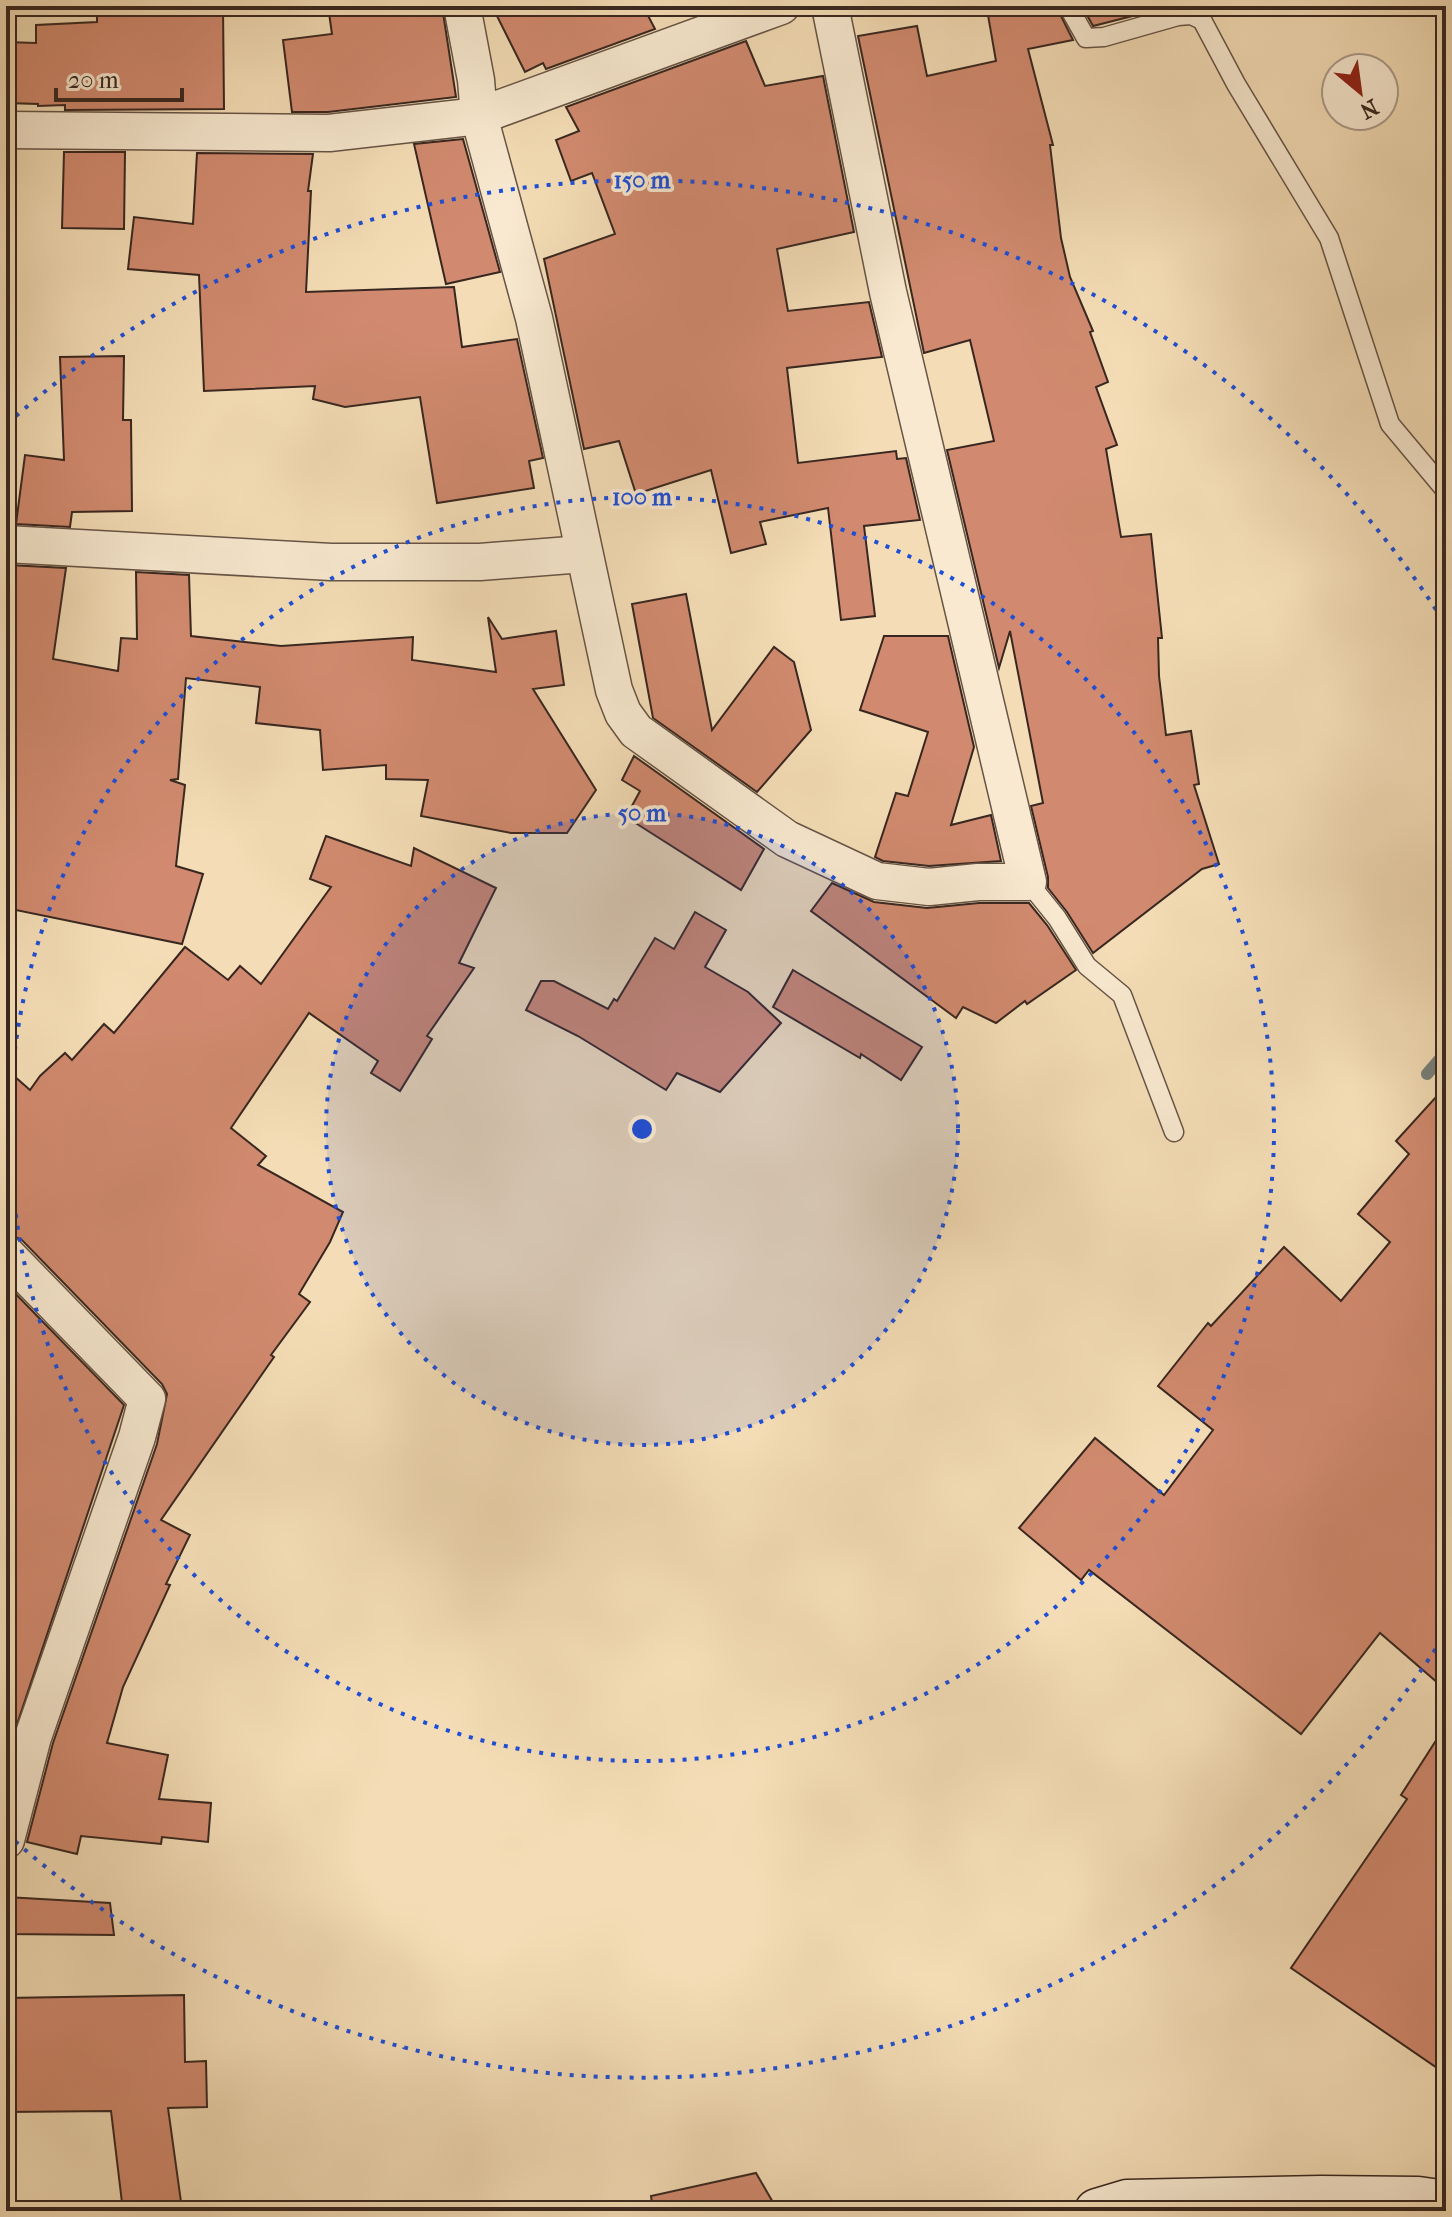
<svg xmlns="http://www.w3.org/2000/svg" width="1452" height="2217" viewBox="0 0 1452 2217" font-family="'IM FELL French Canon',serif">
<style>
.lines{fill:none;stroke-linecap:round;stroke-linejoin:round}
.stream{stroke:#757f7b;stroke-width:12}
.building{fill:#d18a6f;stroke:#382720;stroke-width:2}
.lane-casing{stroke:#675446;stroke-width:21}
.street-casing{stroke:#675446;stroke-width:39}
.secondary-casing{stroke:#382720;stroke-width:47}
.lane{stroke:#f8e9d0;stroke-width:18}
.street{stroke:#f8e9d0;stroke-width:36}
.secondary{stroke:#f8e9d0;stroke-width:44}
.ring{fill:none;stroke:#1d4ed8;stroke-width:4;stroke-dasharray:4 8}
.centre{fill:#1d4ed8;stroke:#f8e9d0;stroke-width:4}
.ring-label{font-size:24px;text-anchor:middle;font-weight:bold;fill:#1d4ed8;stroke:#f8e9d0;stroke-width:7;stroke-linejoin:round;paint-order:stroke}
</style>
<rect width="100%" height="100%" fill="#f4ddb6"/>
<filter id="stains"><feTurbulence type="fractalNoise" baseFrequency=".0025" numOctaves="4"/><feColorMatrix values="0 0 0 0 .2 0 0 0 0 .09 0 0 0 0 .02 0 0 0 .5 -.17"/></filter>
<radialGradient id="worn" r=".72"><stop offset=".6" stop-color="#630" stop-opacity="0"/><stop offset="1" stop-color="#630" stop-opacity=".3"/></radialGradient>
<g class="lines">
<path class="stream" d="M1427 1074 1446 1052"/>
</g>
<g class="building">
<path d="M97 6H223L224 109 65 110V105L38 106V104L6 103V42L36 43V25L97 22Z"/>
<path d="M328 6H442L456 97 328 112H292L283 40 332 34Z"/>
<path d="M492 6H643L655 29 546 69 543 63 525 72Z"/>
<path d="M1004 6H1056L1073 40 1028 49 1053 145H1050L1061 238 1070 277 1093 331 1090 332 1108 382 1096 387 1117 445 1106 449 1121 537 1151 534 1162 638H1158L1159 676 1166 735 1191 731 1199 784 1194 785 1219 864 1202 869 1093 953 1067 912 1048 888V877L1031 806 1043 803 1010 631 999 668 947 450 994 441 970 340 924 353 858 36 917 26 927 76 996 61 988 15 1007 12Z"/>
<path d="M1082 6H1155L1156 10 1093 26Z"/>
<path d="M746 41 765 86 823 76 854 232 777 249 788 311 869 302 882 357 787 368 798 463 896 451 897 459 906 458 920 520 864 526 875 616 841 620 828 508 760 522 766 544 731 553 711 470 636 494 619 441 584 449 544 259 615 234 592 173 571 181 556 140 579 131 566 107Z"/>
<path d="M463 139 500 272 446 284 414 144Z"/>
<path d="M64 152H125L124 229 62 228Z"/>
<path d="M197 153 313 154 308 191H311L306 292 454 287 462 347 517 339 543 458 529 461 534 488 437 503 420 397 345 407 313 399 315 386 204 391 199 275 128 269 134 217 193 224Z"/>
<path d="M124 356 123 420H131L132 511 72 512 70 527 16 524 25 455 64 460 60 357Z"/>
<path d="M8 565 66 568 53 659 118 671 121 638 137 639 136 572 189 575 191 636 281 646 413 637 412 660 496 672 488 617 502 639 556 631 564 685 533 689 596 790 567 833H511L421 816 428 780 386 779V765L323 770 320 730 256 723 260 687 186 678 178 779 170 780 185 785 176 866 203 874 182 944 6 908Z"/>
<path d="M686 594 712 730 774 647 794 662 811 730 757 792 653 718 632 604Z"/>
<path d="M884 636H948L974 747 951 825 991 815 1001 861 929 866 883 861 875 857 896 793 908 796 928 732 860 710Z"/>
<path d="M634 756 764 849 741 890 626 817 640 791 622 780Z"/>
<path d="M326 836 411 866 414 848 496 888 459 963 474 968 427 1036 432 1039 400 1091 371 1073 378 1061 309 1013 231 1128 266 1156 258 1165 343 1212 330 1242 299 1294 310 1302 271 1355 274 1357 161 1520 190 1535 166 1584 170 1585 123 1687 107 1743 168 1755 159 1799 211 1803 208 1842 162 1837 161 1844 81 1836 77 1854 27 1842 53 1743 157 1444 167 1394 162 1384 21 1239 6 1234V1069L30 1090 40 1076 65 1053 72 1060 104 1024 114 1033 185 947 228 980 240 966 261 984 331 887 310 879Z"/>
<path d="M832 883 874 902 927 908 979 903H1029L1047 925 1076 970 1027 1004 1025 1001 996 1023 963 1007 956 1018 811 911Z"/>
<path d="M695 912 726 930 705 967 748 992 781 1023 720 1092 677 1073 666 1090 578 1036 526 1010 541 981H554L608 1009 614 999 617 1001 655 938 674 949Z"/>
<path d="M793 970 922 1047 901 1080 861 1054 860 1058 773 1007Z"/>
<path d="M1446 1086V1690L1380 1633 1301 1734 1089 1570 1081 1580 1019 1528 1095 1438 1164 1495 1213 1430 1158 1386 1208 1323 1211 1326 1284 1247 1341 1301 1390 1242 1358 1214 1409 1154 1396 1141Z"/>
<path d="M6 1284 124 1405 6 1757Z"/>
<path d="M1446 1725V2074L1291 1968 1407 1799 1401 1795Z"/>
<path d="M6 1897 110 1903 114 1935 6 1934Z"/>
<path d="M184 1995 185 2062 206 2061 207 2107 168 2108 182 2209 123 2211 111 2111 6 2112V1998Z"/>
<path d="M756 2173 778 2211H653L651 2196Z"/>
</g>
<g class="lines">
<defs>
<g id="lane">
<path d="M1068 6 1086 38 1104 37 1178 16 1191 15 1202 20 1236 84 1329 238 1390 424 1446 491"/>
<path d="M1028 882 1057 918 1087 966 1122 995 1174 1132"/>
</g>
<g id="street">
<path d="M462 6 476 80 479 116 534 318 614 690 623 713 636 731 787 839 877 881 929 887 978 882H1028L888 292 830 6"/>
<path d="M6 130 329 133 479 116 781 6"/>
<path d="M6 544 331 562H480L583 554"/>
<path d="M6 1254 147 1399 137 1437 33 1737 6 1840"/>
</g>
<path id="secondary" d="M1097 2211 1127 2202 1321 2198 1418 2199 1446 2203"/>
</defs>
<use href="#lane" class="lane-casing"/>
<use href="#street" class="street-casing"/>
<use href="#secondary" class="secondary-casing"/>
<use href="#lane" class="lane"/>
<use href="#street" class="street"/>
<use href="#secondary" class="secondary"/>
</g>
<circle cx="642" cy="1129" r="316" fill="#1d4ed8" fill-opacity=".12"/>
<g class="ring">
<circle cx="642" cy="1129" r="316"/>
<circle cx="642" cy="1129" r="632"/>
<path d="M1442 1639A949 949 0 0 1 7 1834M7 424A949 949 0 0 1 1442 619"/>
</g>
<circle cx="642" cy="1129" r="12" class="centre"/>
<g class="ring-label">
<text x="642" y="188">150 m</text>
<text x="642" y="505">100 m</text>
<text x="642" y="821">50 m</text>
</g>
<rect width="1452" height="2217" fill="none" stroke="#f4ddb6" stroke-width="32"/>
<rect x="8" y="8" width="1436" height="2201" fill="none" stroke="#382720" stroke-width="4"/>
<rect x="16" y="16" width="1420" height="2185" fill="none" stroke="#382720" stroke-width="2"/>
<g transform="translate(1360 92) rotate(151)"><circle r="38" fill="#f8e9d0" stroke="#ab9b8a" stroke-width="2"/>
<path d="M0-6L14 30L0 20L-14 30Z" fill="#8f2418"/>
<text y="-12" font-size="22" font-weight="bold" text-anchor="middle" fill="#382720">N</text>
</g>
<path d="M56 88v12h126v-12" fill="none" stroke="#382720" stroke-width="4"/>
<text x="68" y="88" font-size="24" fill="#382720" stroke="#f8e9d0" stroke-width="6" paint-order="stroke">20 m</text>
<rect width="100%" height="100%" filter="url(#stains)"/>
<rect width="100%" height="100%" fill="url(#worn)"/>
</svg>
